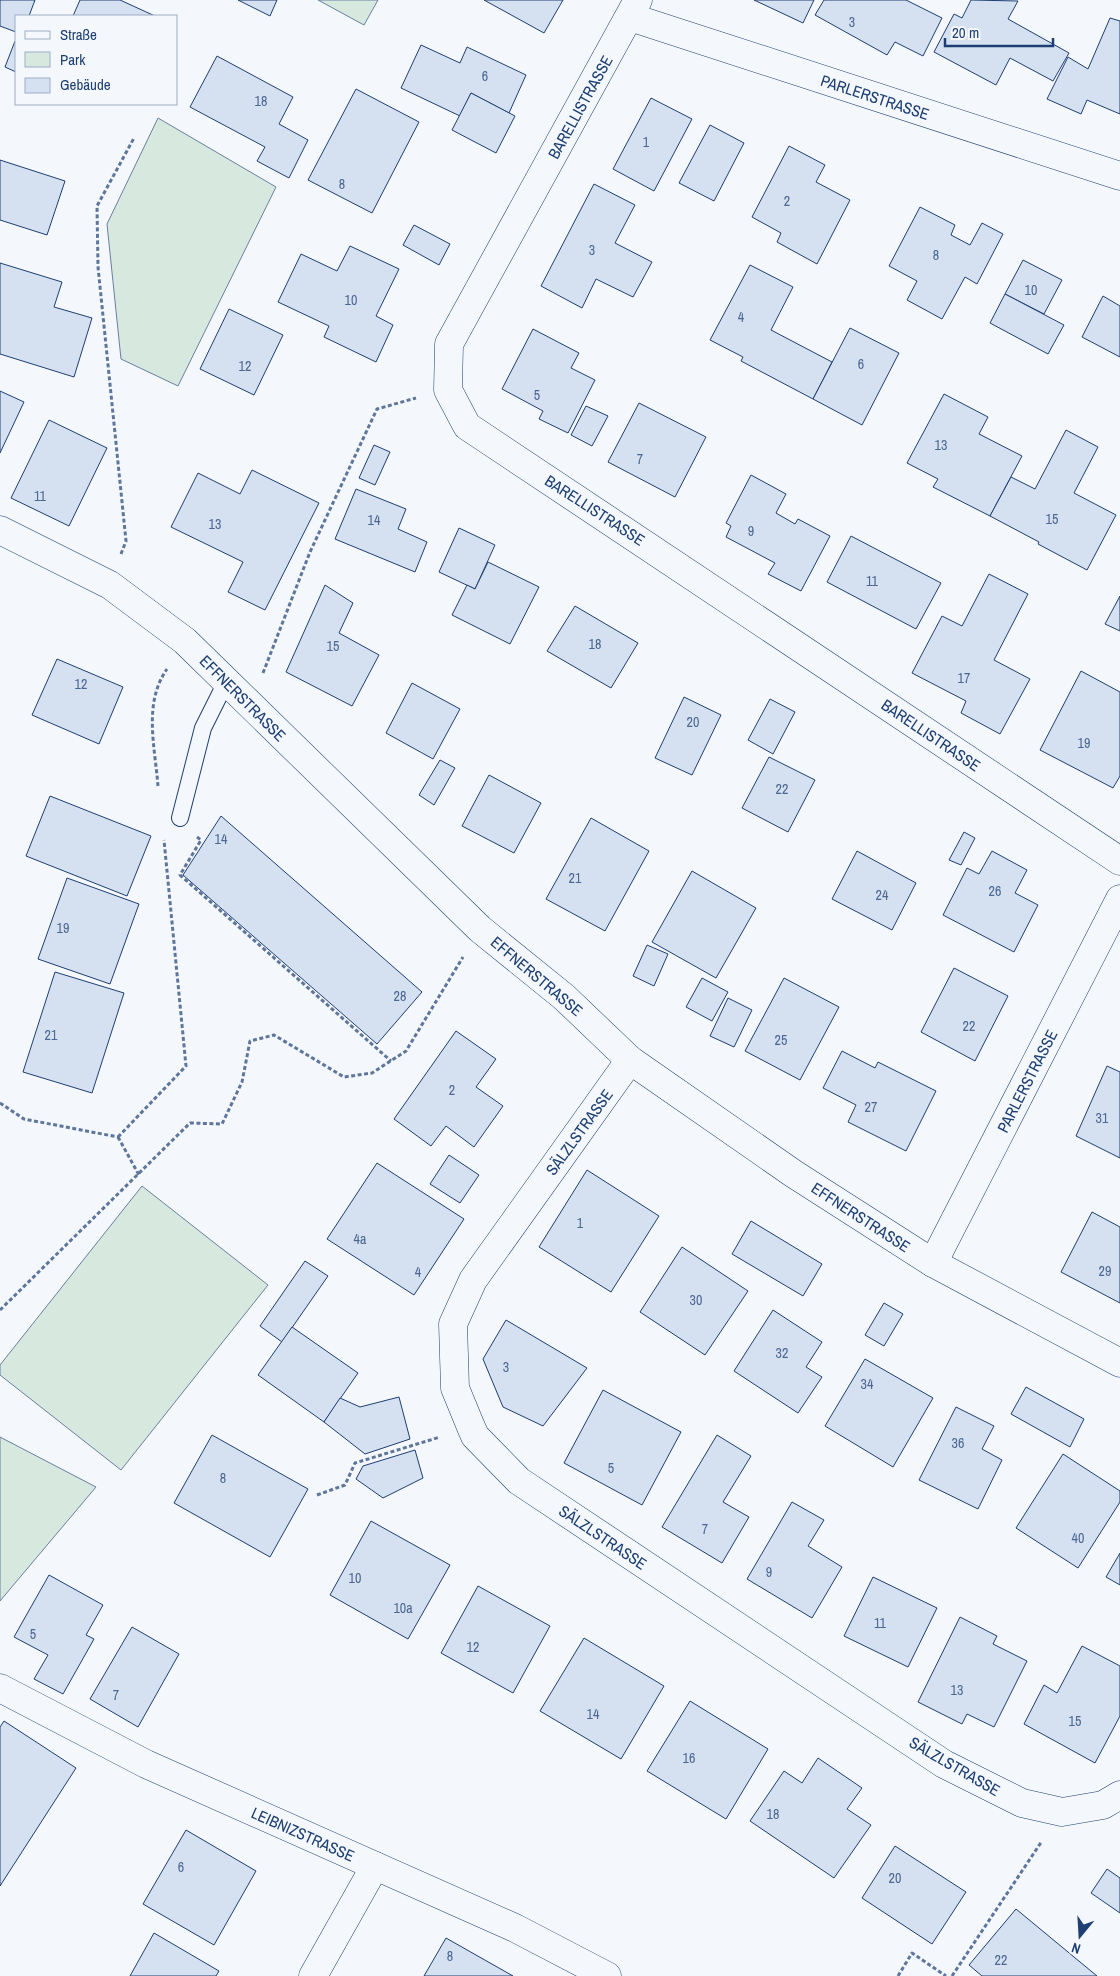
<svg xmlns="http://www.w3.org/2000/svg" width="1120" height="1976" viewBox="0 0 1120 1976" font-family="'Archivo Narrow',sans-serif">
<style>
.green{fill:#d7e8df;stroke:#687fa3}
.building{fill:#d5e0f0;stroke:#1d3f73}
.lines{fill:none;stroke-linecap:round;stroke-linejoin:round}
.service-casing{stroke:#1d3f73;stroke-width:18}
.minor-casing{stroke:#1d3f73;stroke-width:29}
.path{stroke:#5e769c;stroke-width:3;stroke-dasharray:4 2.5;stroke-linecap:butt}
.service{stroke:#f4f7fb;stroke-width:16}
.minor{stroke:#f4f7fb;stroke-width:28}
.labels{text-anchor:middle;stroke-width:4;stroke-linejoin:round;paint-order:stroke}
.number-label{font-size:14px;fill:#4b6792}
.street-label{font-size:16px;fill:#1d3f73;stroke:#f4f7fb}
</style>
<rect width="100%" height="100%" fill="#f4f7fb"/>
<g class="green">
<path d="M318 0H378L364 25Z"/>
<path d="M158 118 276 187 178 386 121 359 107 224Z"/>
<path d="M142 1186 268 1285 121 1470 0 1375V1365Z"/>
<path d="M0 1437 96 1487 0 1601Z"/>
</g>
<g class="building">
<path d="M0 0H35L29 16H16V32L0 26Z"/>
<path d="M80 0H120L155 16H73Z"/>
<path d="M238 0H277L270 16Z"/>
<path d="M484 0H563L544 33Z"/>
<path d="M754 0H814L803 23Z"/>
<path d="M824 0H906L942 18 923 56 895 42 887 55 815 15Z"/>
<path d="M971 0 1018 1 1008 19 1069 53 1053 81 1010 58 996 85 934 52 954 14 962 18Z"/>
<path d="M1110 18 1120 21V114L1087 100 1081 114 1047 99 1068 57 1088 69Z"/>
<path d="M15 41 16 42V72L5 67Z"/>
<path d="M421 45 460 63 467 47 526 75 509 113 471 93 460 116 401 88Z"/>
<path d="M217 56 293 97 279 124 308 140 289 178 257 161 265 147 190 107Z"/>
<path d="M356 89 419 122 372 213 308 180Z"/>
<path d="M471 93 515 116 496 153 452 130Z"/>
<path d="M651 98 692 119 654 191 613 169Z"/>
<path d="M710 125 744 143 714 201 679 183Z"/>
<path d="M789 146 825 165 816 182 850 200 817 264 777 242 781 233 752 217Z"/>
<path d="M0 160 65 181 47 235 0 220Z"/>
<path d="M594 184 635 205 615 243 652 262 633 297 596 279 582 308 541 286Z"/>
<path d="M920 207 955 225 951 235 970 245 982 223 1003 234 977 284 965 277 942 319 907 300 917 281 889 266Z"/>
<path d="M414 225 450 244 439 265 403 245Z"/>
<path d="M350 246 399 269 376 316 393 325 376 362 324 337 329 326 278 302 301 254 337 271Z"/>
<path d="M1023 260 1062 280 1044 314 1005 294Z"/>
<path d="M0 263 62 282 54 307 92 318 74 377 0 354Z"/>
<path d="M750 265 793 287 771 330 832 362 813 399 741 361 743 357 710 340Z"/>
<path d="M1005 294 1064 325 1048 354 990 323Z"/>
<path d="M1103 296 1120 306V357L1082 337Z"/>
<path d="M229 309 283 335 254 395 200 369Z"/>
<path d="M850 328 899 353 862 425 813 399Z"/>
<path d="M533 329 579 353 571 368 595 380 568 433 539 419 543 411 502 389Z"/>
<path d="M0 391 24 402 0 453Z"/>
<path d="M944 394 988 417 979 434 1022 456 990 516 933 487 938 479 907 463Z"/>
<path d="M639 403 706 437 675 497 608 462Z"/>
<path d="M586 406 608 416 592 446 571 435Z"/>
<path d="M49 420 107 448 69 526 11 498Z"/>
<path d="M1066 430 1098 447 1074 493 1116 515 1087 570 1038 544 1039 542 990 516 1011 477 1035 489Z"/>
<path d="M374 445 390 452 375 485 359 478Z"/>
<path d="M252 470 319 503 265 610 228 592 243 562 171 527 198 473 240 494Z"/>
<path d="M751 475 786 494 776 513 795 524 798 519 830 536 801 591 768 574 775 563 726 537 731 526 726 523Z"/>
<path d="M356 489 406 509 398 529 427 542 415 572 335 539Z"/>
<path d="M459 528 495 545 475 589 439 572Z"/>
<path d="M851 536 941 583 916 629 827 582Z"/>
<path d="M488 562 539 587 510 644 452 615 467 585 475 589Z"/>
<path d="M989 574 1028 594 994 660 1030 679 1000 734 961 713 966 701 912 673 942 616 962 626Z"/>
<path d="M325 585 353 603 339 633 379 655 352 706 286 672Z"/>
<path d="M1120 596V631L1105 624Z"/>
<path d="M575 606 638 643 611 688 547 651Z"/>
<path d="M57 659 123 687 99 744 32 715Z"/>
<path d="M1081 671 1120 692V776L1113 788 1040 750Z"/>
<path d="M412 683 460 709 433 759 386 733Z"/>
<path d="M684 697 721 715 692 775 655 758Z"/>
<path d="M770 699 795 712 773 754 748 740Z"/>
<path d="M769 757 815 780 788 832 742 808Z"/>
<path d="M440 760 455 768 434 805 419 795Z"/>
<path d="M489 775 541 803 514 853 462 826Z"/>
<path d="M50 796 151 836 127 896 26 856Z"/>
<path d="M221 816 422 992 377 1044 183 875Z"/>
<path d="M591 818 649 851 605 931 546 899Z"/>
<path d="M964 832 975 838 961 865 949 860Z"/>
<path d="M857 851 916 883 892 930 832 899Z"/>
<path d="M992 851 1027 870 1015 893 1038 905 1014 952 943 915 967 868 979 874Z"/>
<path d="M692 871 756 908 716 978 652 942Z"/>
<path d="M67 878 139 904 110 984 38 959Z"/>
<path d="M647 945 668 954 654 986 633 976Z"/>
<path d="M954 968 1008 996 975 1061 921 1032Z"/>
<path d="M55 972 124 993 92 1093 23 1072Z"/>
<path d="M702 978 728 992 712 1021 686 1007Z"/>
<path d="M784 978 839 1007 800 1080 745 1051Z"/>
<path d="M728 998 752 1010 734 1047 710 1036Z"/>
<path d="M456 1031 496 1059 476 1087 503 1106 474 1147 446 1126 431 1146 394 1119Z"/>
<path d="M842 1051 875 1068 878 1062 936 1091 906 1151 848 1122 856 1105 823 1088Z"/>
<path d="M1107 1066 1120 1072V1158L1076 1136Z"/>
<path d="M449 1155 479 1175 460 1203 430 1184Z"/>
<path d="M377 1163 464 1219 414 1295 327 1239Z"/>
<path d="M587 1170 659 1216 611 1292 539 1247Z"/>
<path d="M1092 1212 1120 1227V1303L1061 1272Z"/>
<path d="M751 1221 822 1264 803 1296 732 1254Z"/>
<path d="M682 1247 748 1291 705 1355 640 1312Z"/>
<path d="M305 1261 328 1276 282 1342 260 1326Z"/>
<path d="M884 1303 903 1314 884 1346 865 1335Z"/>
<path d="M773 1310 822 1342 806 1367 822 1377 798 1413 734 1371Z"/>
<path d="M506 1320 587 1368 543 1426 503 1407 483 1359Z"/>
<path d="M292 1327 358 1373 324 1422 258 1375Z"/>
<path d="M865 1359 933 1398 893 1467 825 1426Z"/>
<path d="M1026 1387 1084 1419 1070 1447 1011 1414Z"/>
<path d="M603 1390 681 1432 642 1505 564 1463Z"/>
<path d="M399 1397 410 1439 365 1454 324 1422 340 1398 360 1407Z"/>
<path d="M956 1407 994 1426 982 1449 1002 1460 978 1509 919 1480Z"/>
<path d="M212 1435 308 1489 270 1557 174 1503Z"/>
<path d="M717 1435 751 1456 723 1502 749 1517 722 1563 662 1527Z"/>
<path d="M415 1450 423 1478 383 1498 356 1479 363 1466Z"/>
<path d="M1063 1454 1120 1491V1502L1078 1568 1016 1528Z"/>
<path d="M792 1502 824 1520 808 1546 842 1567 812 1618 747 1579Z"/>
<path d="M371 1521 450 1565 408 1639 330 1595Z"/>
<path d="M1120 1553V1585L1106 1577Z"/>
<path d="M49 1575 103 1605 86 1635 94 1639 63 1694 34 1679 48 1655 14 1637Z"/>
<path d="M873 1577 937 1608 908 1667 844 1636Z"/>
<path d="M478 1586 550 1626 513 1693 441 1653Z"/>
<path d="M960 1617 997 1636 993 1644 1027 1661 994 1727 967 1714 962 1724 918 1702Z"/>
<path d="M132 1627 179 1654 138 1727 90 1699Z"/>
<path d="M584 1638 664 1686 621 1759 540 1711Z"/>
<path d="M1082 1646 1120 1666V1716L1095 1763 1024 1724 1044 1685 1057 1693Z"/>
<path d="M690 1701 768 1749 726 1819 647 1771Z"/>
<path d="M4 1721 76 1768 0 1886V1727Z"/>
<path d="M818 1758 862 1788 847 1809 871 1825 834 1878 750 1821 784 1771 802 1783Z"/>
<path d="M186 1830 256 1871 214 1945 143 1904Z"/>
<path d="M895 1846 966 1892 932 1944 862 1898Z"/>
<path d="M1107 1869 1120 1878V1913L1091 1893Z"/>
<path d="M1016 1909 1097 1976H982L969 1965Z"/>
<path d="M154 1933 219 1971 216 1976H130Z"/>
<path d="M446 1938 513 1976H424Z"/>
</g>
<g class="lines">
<defs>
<path id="service" d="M180 818 203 728 226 682"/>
<g id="minor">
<path d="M638 0 449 344 448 390 467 426 1120 861"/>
<path d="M630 17 1120 176"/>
<path d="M0 530 110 585 185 641 480 929 564 997 630 1060 794 1174 933 1263 1120 1363"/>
<path d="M630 1060 473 1280 453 1324 455 1388 471 1427 475 1436 519 1481 944 1764 1022 1803 1062 1812 1103 1805 1120 1795"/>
<path d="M933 1263 1120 899"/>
<path d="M0 1688 146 1764 515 1928 607 1976"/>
<path d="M313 1976 375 1866"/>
</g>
</defs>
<use href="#service" class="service-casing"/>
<use href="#minor" class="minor-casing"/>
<g class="path">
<path d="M121 554 126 541 98 267 97 206 134 138"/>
<path d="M263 673 310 552 377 409 416 398"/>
<path d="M158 786C155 747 143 703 167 669"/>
<path d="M197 837 201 840 180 875 391 1061"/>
<path d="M0 1103 24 1119 118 1137"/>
<path d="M118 1137 186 1066 164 840"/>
<path d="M118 1137 139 1175"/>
<path d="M0 1310 190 1123 222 1124 242 1082 250 1041 274 1035 344 1077 372 1073 406 1051 463 957"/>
<path d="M317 1495 345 1485 355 1463 440 1437"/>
<path d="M898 1976 912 1953 946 1976"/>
<path d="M952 1976 1042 1841"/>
</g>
<use href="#service" class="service"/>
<use href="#minor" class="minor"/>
</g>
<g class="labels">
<g class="number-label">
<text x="852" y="27">3</text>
<text x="485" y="81">6</text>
<text x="261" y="106">18</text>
<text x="646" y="147">1</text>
<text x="342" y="189">8</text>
<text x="787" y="206">2</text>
<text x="592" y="255">3</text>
<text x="936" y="260">8</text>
<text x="1031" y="295">10</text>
<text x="351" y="305">10</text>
<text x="741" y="322">4</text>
<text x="861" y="369">6</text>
<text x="245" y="371">12</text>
<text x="537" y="400">5</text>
<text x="941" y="450">13</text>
<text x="640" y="464">7</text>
<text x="40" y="501">11</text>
<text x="1052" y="524">15</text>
<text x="374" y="525">14</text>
<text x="215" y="529">13</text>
<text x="751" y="536">9</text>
<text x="872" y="586">11</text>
<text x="595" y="649">18</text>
<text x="333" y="651">15</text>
<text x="964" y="683">17</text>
<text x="81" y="689">12</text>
<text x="693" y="727">20</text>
<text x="1084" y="748">19</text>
<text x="782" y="794">22</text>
<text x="221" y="844">14</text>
<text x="575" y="883">21</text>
<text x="995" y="896">26</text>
<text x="882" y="900">24</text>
<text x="63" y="933">19</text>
<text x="400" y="1001">28</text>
<text x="969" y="1031">22</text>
<text x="51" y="1040">21</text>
<text x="781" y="1045">25</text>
<text x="452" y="1095">2</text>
<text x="871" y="1112">27</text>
<text x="1102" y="1123">31</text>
<text x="580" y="1228">1</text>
<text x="360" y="1244">4a</text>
<text x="1105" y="1276">29</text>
<text x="418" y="1277">4</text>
<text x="696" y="1305">30</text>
<text x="782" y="1358">32</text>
<text x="506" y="1372">3</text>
<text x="867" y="1389">34</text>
<text x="958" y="1448">36</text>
<text x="611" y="1473">5</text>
<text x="223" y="1483">8</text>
<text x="705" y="1534">7</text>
<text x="1078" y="1543">40</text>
<text x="769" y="1577">9</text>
<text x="355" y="1583">10</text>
<text x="403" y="1613">10a</text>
<text x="880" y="1628">11</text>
<text x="33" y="1639">5</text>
<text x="473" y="1652">12</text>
<text x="957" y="1695">13</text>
<text x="116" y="1700">7</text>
<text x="593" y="1719">14</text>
<text x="1075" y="1726">15</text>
<text x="689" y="1763">16</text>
<text x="773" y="1819">18</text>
<text x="181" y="1872">6</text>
<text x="895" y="1883">20</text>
<text x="450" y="1961">8</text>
<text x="1001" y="1965">22</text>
</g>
<g class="street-label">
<text transform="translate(875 97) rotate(18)" y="6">PARLERSTRASSE</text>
<text transform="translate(580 107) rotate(-61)" y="6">BARELLISTRASSE</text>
<text transform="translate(595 510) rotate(33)" y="6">BARELLISTRASSE</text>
<text transform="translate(243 698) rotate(45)" y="6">EFFNERSTRASSE</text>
<text transform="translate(931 735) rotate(34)" y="6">BARELLISTRASSE</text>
<text transform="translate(537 976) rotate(40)" y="6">EFFNERSTRASSE</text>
<text transform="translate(1027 1081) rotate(-63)" y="6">PARLERSTRASSE</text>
<text transform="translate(579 1132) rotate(-54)" y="6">SÄLZLSTRASSE</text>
<text transform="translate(861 1217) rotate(33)" y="6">EFFNERSTRASSE</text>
<text transform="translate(603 1537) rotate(34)" y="6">SÄLZLSTRASSE</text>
<text transform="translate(955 1766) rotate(30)" y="6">SÄLZLSTRASSE</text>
<text transform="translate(303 1834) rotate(24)" y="6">LEIBNIZSTRASSE</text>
</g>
</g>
<rect x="15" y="15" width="162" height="90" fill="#f4f7fb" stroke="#9eadc5"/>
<rect x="25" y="31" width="25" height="8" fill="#f4f7fb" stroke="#9eadc5"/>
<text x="60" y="40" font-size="15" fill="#1d3f73">Straße</text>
<rect x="25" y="52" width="25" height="15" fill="#d7e8df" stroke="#9eadc5"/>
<text x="60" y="65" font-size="15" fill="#1d3f73">Park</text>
<rect x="25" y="78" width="25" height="15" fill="#d5e0f0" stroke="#9eadc5"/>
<text x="60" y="90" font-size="15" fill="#1d3f73">Gebäude</text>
<g transform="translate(1080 1936) rotate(198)" stroke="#f4f7fb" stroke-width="4" paint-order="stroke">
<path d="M0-4L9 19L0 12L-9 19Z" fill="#1d3f73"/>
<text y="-8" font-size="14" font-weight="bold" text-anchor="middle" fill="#1d3f73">N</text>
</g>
<path d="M945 38v8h108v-8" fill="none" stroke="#1d3f73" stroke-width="2.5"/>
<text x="952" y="38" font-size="15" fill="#1d3f73" stroke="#f4f7fb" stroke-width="4" paint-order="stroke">20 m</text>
</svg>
